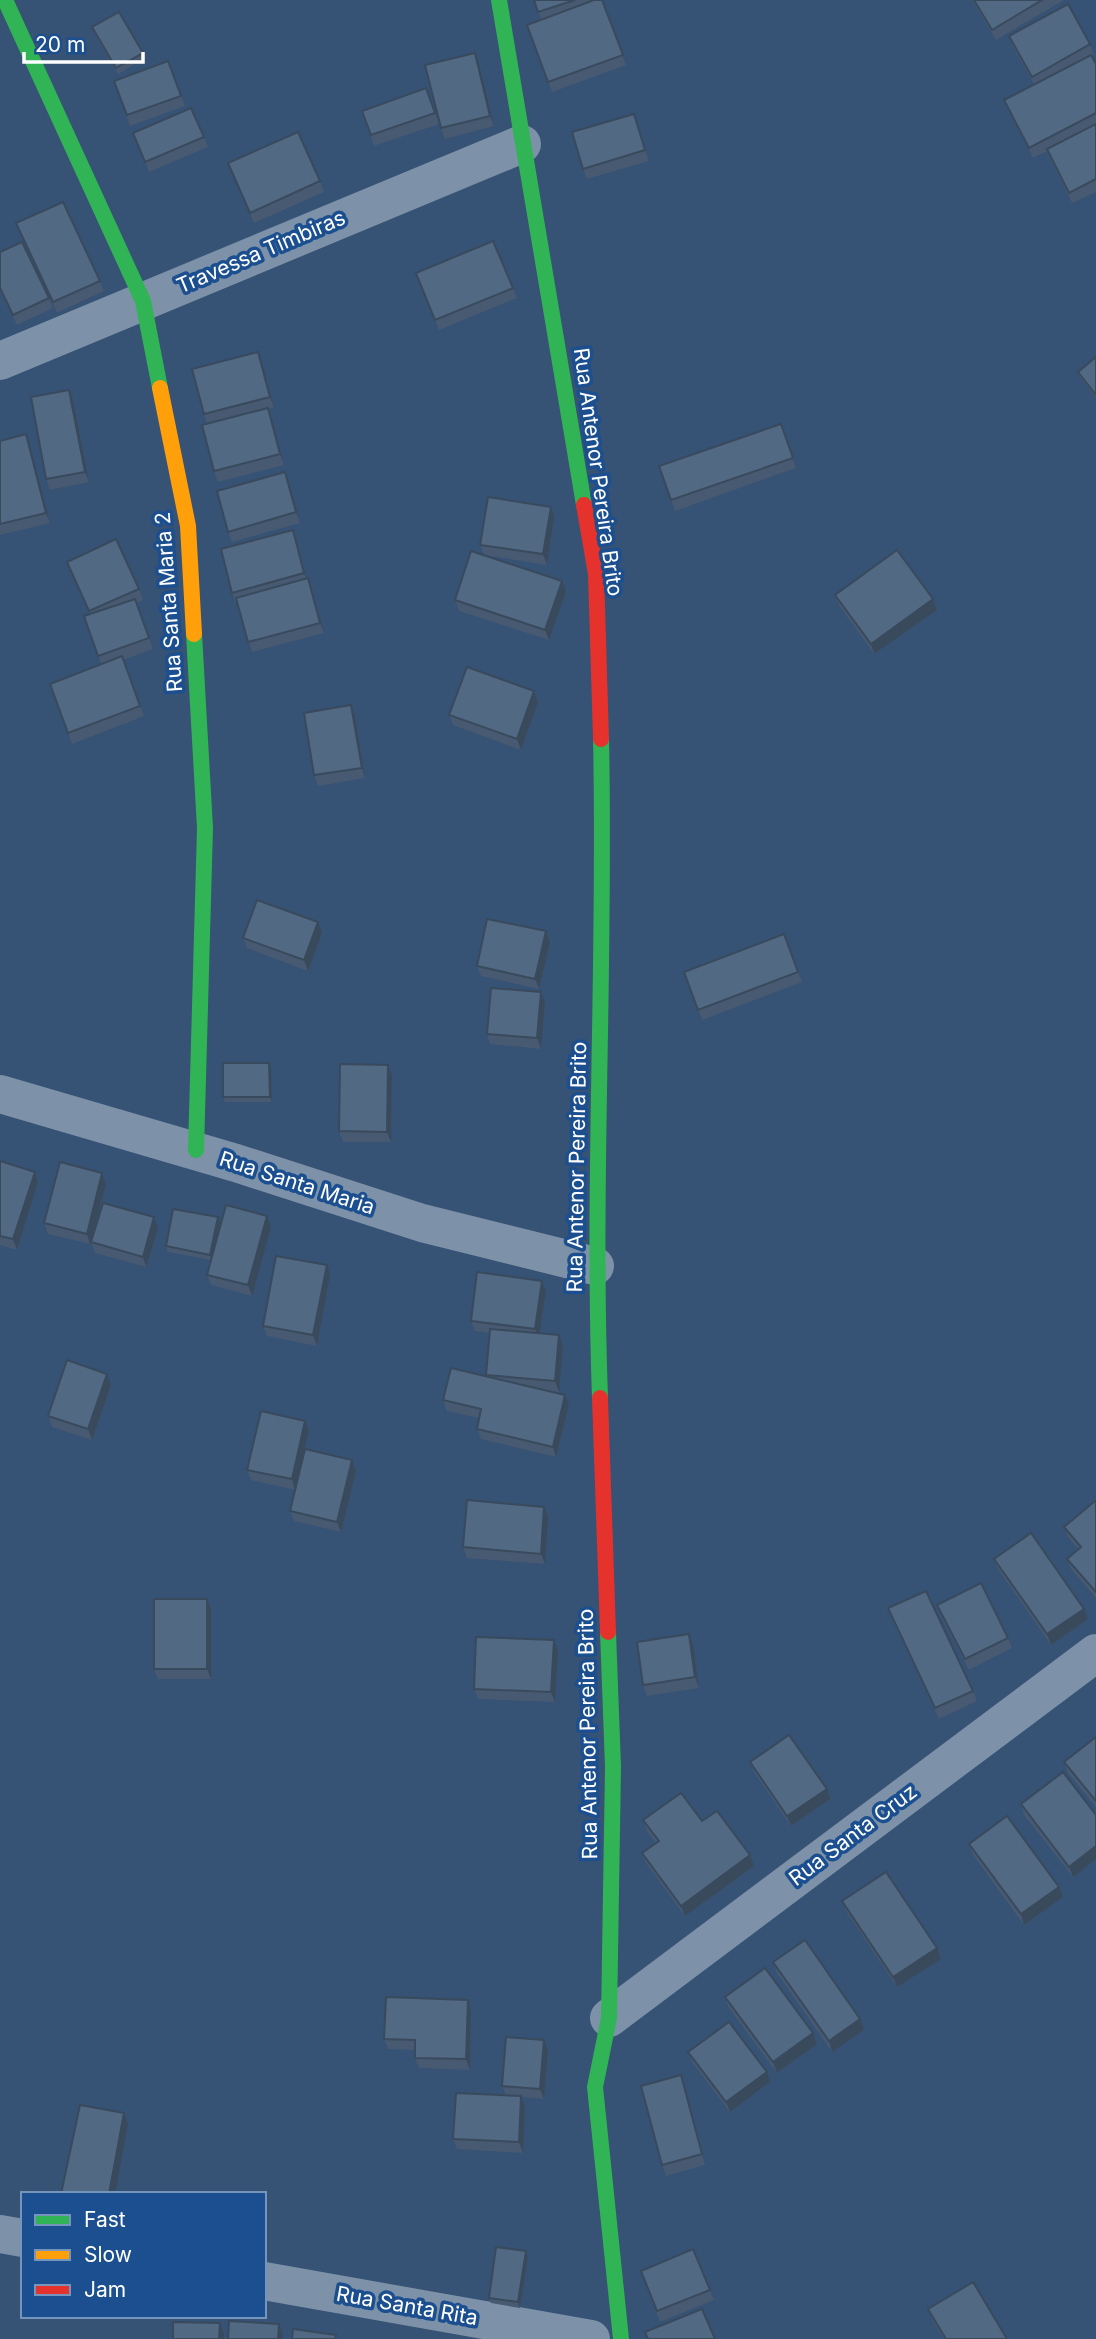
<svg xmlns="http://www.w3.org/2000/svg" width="1096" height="2339" viewBox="0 0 1096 2339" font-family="Inter,sans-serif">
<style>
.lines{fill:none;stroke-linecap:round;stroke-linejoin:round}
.street{stroke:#7d92a8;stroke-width:38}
.fast{stroke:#30b455;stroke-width:16}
.slow{stroke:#ff9f0a;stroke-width:16}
.jam{stroke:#e5322d;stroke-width:16}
.wall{fill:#475a72}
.shaded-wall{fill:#394a5c}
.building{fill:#526984;stroke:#394a5c;stroke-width:2}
.labels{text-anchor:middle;stroke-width:7;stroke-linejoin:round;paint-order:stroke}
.street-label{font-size:21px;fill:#fff;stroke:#1b4f8f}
</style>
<rect width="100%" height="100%" fill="#365274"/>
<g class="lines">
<g class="street">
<path d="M0 361 522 144"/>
<path d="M0 1094 236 1163 422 1223 595 1266"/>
<path d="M609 2018 1096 1653"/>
<path d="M0 2234 23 2238"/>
<path d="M264 2281 591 2339"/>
</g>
<g class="fast">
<path d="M5 0 143 301 160 388"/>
<path d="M499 0 584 505"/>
<path d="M194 634 205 828 196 1150"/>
<path d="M600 1398C592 1179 606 959 601 739"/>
<path d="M608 1632 613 1767 609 2018 595 2087 621 2339"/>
</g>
<path class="slow" d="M160 388 188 526 194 634"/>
<g class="jam">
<path d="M584 505 596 574 601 739"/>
<path d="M600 1398 608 1632"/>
</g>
</g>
<g class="wall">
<path d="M534 0H602L626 65 552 92 527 25 541 19Z"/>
<path d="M972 0H1064L996 40Z"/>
<path d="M92 27 143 53 145 58 118 74 94 33Z"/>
<path d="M1009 36 1090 44 1094 55 1092 56 1096 64V192L1072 203 1051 160 1047 151 1033 158 1008 110 1004 100 1034 84 1013 47Z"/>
<path d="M475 53 479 64 494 126 445 139 441 128Z"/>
<path d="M168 61 185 106 130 126 114 81Z"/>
<path d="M426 88 439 124 374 146 362 111Z"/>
<path d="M637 124 649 161 587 179 583 169Z"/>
<path d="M133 133 204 137 208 147 149 172Z"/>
<path d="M228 163 320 181 324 192 254 223Z"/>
<path d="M16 223 100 281 104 291 57 313Z"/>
<path d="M0 252 49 298 53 308 17 325 0 291Z"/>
<path d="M416 273 513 288 517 298 439 330Z"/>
<path d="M1096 357V398L1080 377 1078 372Z"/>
<path d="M262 362 274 408 268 409 284 465 218 482 214 471 207 424 204 414Z"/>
<path d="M73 400 89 482 50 490 46 479Z"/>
<path d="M781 424 796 468 675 511 659 466Z"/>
<path d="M0 441 30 445 50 523 0 535Z"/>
<path d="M285 472 300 523 232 542 228 532Z"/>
<path d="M551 507 554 517 547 565 485 555 566 592 549 640 459 611 455 600 484 555 480 545Z"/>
<path d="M293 530 307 579 308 578 312 589 324 633 252 652 237 603H236L232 593Z"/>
<path d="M67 562 139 589 143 600 136 603 153 649 123 660 144 716 72 744 50 684 101 664 84 616 90 614Z"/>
<path d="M835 595 937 610 874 654 839 605Z"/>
<path d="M534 691 538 702 521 750 453 725 449 715Z"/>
<path d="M351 705 355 716 365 778 318 786 314 775Z"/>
<path d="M546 931 550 942 539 989 481 976 477 966Z"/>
<path d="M322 933 308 971 247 948 243 938Z"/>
<path d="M684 972H798L802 982 702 1020Z"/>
<path d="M545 1003 541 1049 490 1044 487 1034Z"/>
<path d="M271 1068 272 1102H225L223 1097Z"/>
<path d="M392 1076 391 1142H343L339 1131Z"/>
<path d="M0 1161 35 1172 38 1182 17 1250 0 1245Z"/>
<path d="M102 1173 106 1184 90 1244 48 1234 44 1223Z"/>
<path d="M220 1223 216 1240 271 1227 252 1296 211 1285 207 1275 211 1260 168 1252 166 1246Z"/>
<path d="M158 1228 146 1267 95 1253 91 1242Z"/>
<path d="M330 1275 317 1346 267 1336 263 1326Z"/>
<path d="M546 1291 540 1334 563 1346 559 1392 547 1391 569 1405 556 1457 481 1439 477 1429 479 1418 447 1411 443 1400 487 1376 490 1333 475 1331 471 1321Z"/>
<path d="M111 1385 92 1440 52 1427 48 1416Z"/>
<path d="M309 1431 298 1478 356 1471 341 1532 294 1521 290 1511 295 1490 251 1480 247 1470Z"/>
<path d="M1096 1502V1598L1071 1569 1067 1559 1078 1549 1068 1537 1064 1527Z"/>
<path d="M548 1517 545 1564 467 1558 463 1547Z"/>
<path d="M994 1559 1088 1619 1051 1645 998 1569Z"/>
<path d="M937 1605 1008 1638 1012 1648 969 1670 941 1616Z"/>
<path d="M888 1608 973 1691 977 1701 939 1719 892 1619Z"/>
<path d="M211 1609V1679H158L154 1669Z"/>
<path d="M554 1640 558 1651 555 1702 478 1699 474 1689Z"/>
<path d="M693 1645 699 1688 647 1696 643 1685Z"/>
<path d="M1096 1737V1807L1068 1773 1064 1762Z"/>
<path d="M750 1762 830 1799 791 1826 754 1772Z"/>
<path d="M1021 1804 1096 1815V1859L1073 1877 1024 1815Z"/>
<path d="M643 1820 702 1821 754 1866 685 1916 646 1863 642 1853 656 1843 647 1831Z"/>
<path d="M969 1844 1063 1897 1024 1925 973 1855Z"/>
<path d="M842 1901 937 1948 941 1959 897 1987 846 1911Z"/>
<path d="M773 1962 860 2019 864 2030 832 2052 777 1973Z"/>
<path d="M725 1997 813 2033 817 2044 777 2073 729 2008Z"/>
<path d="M468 2000 471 2010 470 2070 419 2068 415 2058V2050L388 2049 384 2039Z"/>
<path d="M548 2051 544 2099 521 2097 525 2107 523 2153 457 2149 453 2139 506 2095 502 2086Z"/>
<path d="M688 2052 767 2072 770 2082 730 2112 692 2062Z"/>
<path d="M681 2075 685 2086 705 2165 666 2176 662 2165Z"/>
<path d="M693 2249 714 2300 660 2322 641 2271Z"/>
<path d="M528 2257 520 2308 491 2303 489 2298Z"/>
<path d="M928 2309 1007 2339H944L932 2319Z"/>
</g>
<g class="shaded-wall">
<path d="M475 53 479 64 494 126 490 116Z"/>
<path d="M258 352 262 362 274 408 270 397Z"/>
<path d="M69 390 73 400 89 482 85 472Z"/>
<path d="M268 408 272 419 284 465 280 454Z"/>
<path d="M26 434 30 445 50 523 46 513Z"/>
<path d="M285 472 289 482 300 523 296 512Z"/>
<path d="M551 507 554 517 547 565 543 554Z"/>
<path d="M293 530 296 540 308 584 304 573Z"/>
<path d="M308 578 312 589 324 633 320 623Z"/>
<path d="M562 581 566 592 549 640 545 630Z"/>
<path d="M933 599 937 610 874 654 871 644Z"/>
<path d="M534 691 538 702 521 750 517 739Z"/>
<path d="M351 705 355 716 365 778 362 768Z"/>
<path d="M318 922 322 933 308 971 304 960Z"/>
<path d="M546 931 550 942 539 989 535 979Z"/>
<path d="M541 992 545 1003 541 1049 537 1038Z"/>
<path d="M269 1063 271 1068 272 1102 270 1097Z"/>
<path d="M388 1065 392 1076 391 1142 387 1132Z"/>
<path d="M35 1172 38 1182 17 1250 13 1239Z"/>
<path d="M102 1173 106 1184 90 1244 87 1234Z"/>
<path d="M267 1216 271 1227 252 1296 248 1285Z"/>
<path d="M154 1217 158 1228 146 1267 143 1257Z"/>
<path d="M218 1217 220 1223 212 1261 210 1255Z"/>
<path d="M327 1265 330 1275 317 1346 313 1335Z"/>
<path d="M542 1281 546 1291 539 1339 535 1329Z"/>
<path d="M559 1335 563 1346 559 1392 555 1381Z"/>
<path d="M107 1374 111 1385 92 1440 88 1429Z"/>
<path d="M565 1395 569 1405 556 1457 553 1447Z"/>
<path d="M305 1421 309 1431 295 1490 292 1479Z"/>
<path d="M352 1460 356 1471 341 1532 337 1522Z"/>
<path d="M544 1507 548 1517 545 1564 541 1554Z"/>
<path d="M207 1599 211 1609V1679L207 1669Z"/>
<path d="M1084 1609 1088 1619 1051 1645 1047 1634Z"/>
<path d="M689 1634 693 1645 699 1688 695 1677Z"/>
<path d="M554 1640 558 1651 555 1702 551 1692Z"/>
<path d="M827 1789 830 1799 791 1826 787 1816Z"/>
<path d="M1096 1846V1859L1073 1877 1069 1867Z"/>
<path d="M750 1855 754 1866 685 1916 681 1906Z"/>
<path d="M1059 1887 1063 1897 1024 1925 1021 1914Z"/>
<path d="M937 1948 941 1959 897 1987 893 1977Z"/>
<path d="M468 2000 471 2010 470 2070 466 2059Z"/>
<path d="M860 2019 864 2030 832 2052 829 2041Z"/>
<path d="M813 2033 817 2044 777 2073 773 2062Z"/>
<path d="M544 2040 548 2051 544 2099 540 2089Z"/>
<path d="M767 2072 770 2082 730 2112 726 2102Z"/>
<path d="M681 2075 685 2086 705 2165 702 2154Z"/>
<path d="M521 2096 525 2107 523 2153 519 2142Z"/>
<path d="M124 2113 128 2124 115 2194H109Z"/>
<path d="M526 2251 528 2257 520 2308 518 2302Z"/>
<path d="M220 2323 224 2334V2339H219Z"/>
<path d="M279 2324 283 2335 282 2339H278Z"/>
</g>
<g class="building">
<path d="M534 0H575L538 12Z"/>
<path d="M594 0H602L623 55 548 82 527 25Z"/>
<path d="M974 0H1042L992 30Z"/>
<path d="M1068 4 1090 44 1032 77 1009 36Z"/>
<path d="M119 12 143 53 116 68 92 27Z"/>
<path d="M475 53 490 116 441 128 425 65Z"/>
<path d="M1091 55 1096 64V113L1029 148 1004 100Z"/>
<path d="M168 61 181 96 127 115 114 81Z"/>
<path d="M426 88 435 113 371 135 362 111Z"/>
<path d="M191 108 204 137 145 162 133 133Z"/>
<path d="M634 114 645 150 583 169 572 132Z"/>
<path d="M1096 124V179L1069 193 1047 149Z"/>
<path d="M298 132 320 181 250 213 228 163Z"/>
<path d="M63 202 100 281 53 302 16 223Z"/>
<path d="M493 241 513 288 435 320 416 273Z"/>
<path d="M22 242 49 298 13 315 0 288V252Z"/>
<path d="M258 352 270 397 204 414 192 369Z"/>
<path d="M1096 357V395L1078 372Z"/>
<path d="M69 390 85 472 46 479 31 397Z"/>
<path d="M268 408 280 454 214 471 202 425Z"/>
<path d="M781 424 793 458 671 500 659 466Z"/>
<path d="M26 434 46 513 0 524V441Z"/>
<path d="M285 472 296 512 228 532 217 491Z"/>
<path d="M488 497 551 507 543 554 480 545Z"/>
<path d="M293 530 304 573 232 593 221 549Z"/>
<path d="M116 539 139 589 89 611 67 562Z"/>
<path d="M897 550 933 599 871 644 835 595Z"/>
<path d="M471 551 562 581 545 630 455 600Z"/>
<path d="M308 578 320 623 248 642 236 598Z"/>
<path d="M135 599 149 638 98 656 84 616Z"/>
<path d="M122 656 140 706 68 733 50 684Z"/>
<path d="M467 667 534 691 517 739 449 715Z"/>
<path d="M351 705 362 768 314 775 304 713Z"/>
<path d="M257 900 318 922 304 960 243 938Z"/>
<path d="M487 919 546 931 535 979 477 966Z"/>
<path d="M784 934 798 972 698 1010 684 972Z"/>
<path d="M491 988 541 992 537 1038 487 1034Z"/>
<path d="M223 1063H269L270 1097H223Z"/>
<path d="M340 1064 388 1065 387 1132 339 1131Z"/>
<path d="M0 1161 35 1172 13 1239 0 1236Z"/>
<path d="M60 1162 102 1173 87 1234 44 1223Z"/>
<path d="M103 1203 154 1217 143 1257 91 1242Z"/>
<path d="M226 1205 267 1216 248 1285 207 1275Z"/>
<path d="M173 1209 218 1217 210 1255 166 1246Z"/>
<path d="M276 1256 327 1265 313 1335 263 1326Z"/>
<path d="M477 1272 542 1281 535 1329 471 1321Z"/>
<path d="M490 1329 559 1335 555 1381 486 1375Z"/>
<path d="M67 1360 107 1374 88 1429 48 1416Z"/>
<path d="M451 1368 565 1395 553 1447 477 1429 481 1409 443 1400Z"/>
<path d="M261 1411 305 1421 292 1479 247 1470Z"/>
<path d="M305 1449 352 1460 337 1522 290 1511Z"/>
<path d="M467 1500 544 1507 541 1554 463 1547Z"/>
<path d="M1095 1501 1096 1502V1592L1067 1559 1081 1547 1064 1527Z"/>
<path d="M1031 1533 1084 1609 1047 1634 994 1559Z"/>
<path d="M981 1583 1008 1638 965 1659 937 1605Z"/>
<path d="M926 1591 973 1691 935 1708 888 1608Z"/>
<rect x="154" y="1599" width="53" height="70"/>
<path d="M689 1634 695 1677 643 1685 637 1642Z"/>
<path d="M476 1637 554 1640 551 1692 474 1689Z"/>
<path d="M789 1735 827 1789 787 1816 750 1762Z"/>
<path d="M1096 1737V1801L1064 1762Z"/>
<path d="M1063 1772 1096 1815V1846L1069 1867 1021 1804Z"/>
<path d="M681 1793 702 1821 717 1811 750 1855 681 1906 642 1853 659 1841 643 1820Z"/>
<path d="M1007 1816 1059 1887 1021 1914 969 1844Z"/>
<path d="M886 1872 937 1948 893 1977 842 1901Z"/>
<path d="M805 1940 860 2019 829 2041 773 1962Z"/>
<path d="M765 1968 813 2033 773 2062 725 1997Z"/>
<path d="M386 1997 468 2000 466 2059 415 2058V2040L384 2039Z"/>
<path d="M729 2022 767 2072 726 2102 688 2052Z"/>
<path d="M506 2037 544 2040 540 2089 502 2086Z"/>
<path d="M681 2075 702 2154 662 2165 641 2086Z"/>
<path d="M456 2093 521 2096 519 2142 453 2139Z"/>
<path d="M80 2105 124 2113 109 2194H61Z"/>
<path d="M496 2247 526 2251 518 2302 489 2298Z"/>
<path d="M693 2249 710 2290 657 2311 641 2271Z"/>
<path d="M973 2282 1007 2339H946L928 2309Z"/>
<path d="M702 2309 715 2339H648L645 2332Z"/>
<path d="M229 2321 279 2324 278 2339H228Z"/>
<path d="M173 2322 220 2323 219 2339H173Z"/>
<path d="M293 2329 336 2335 335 2339H292Z"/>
</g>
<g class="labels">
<g class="street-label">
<text transform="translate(261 252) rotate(-23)" y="7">Travessa Timbiras</text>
<text transform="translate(598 472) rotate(82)" y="7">Rua Antenor Pereira Brito</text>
<text transform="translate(169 602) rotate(-94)" y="7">Rua Santa Maria 2</text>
<text transform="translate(577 1167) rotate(-89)" y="7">Rua Antenor Pereira Brito</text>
<text transform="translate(297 1183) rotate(18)" y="7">Rua Santa Maria</text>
<text transform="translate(588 1734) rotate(-91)" y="7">Rua Antenor Pereira Brito</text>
<text transform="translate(853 1835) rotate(-37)" y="7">Rua Santa Cruz</text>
<text transform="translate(407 2306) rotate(10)" y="7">Rua Santa Rita</text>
</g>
</g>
<rect x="21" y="2192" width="245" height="126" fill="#1b4f8f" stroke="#7695bc" stroke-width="2"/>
<rect x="35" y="2215" width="35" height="10" fill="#30b455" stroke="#7695bc" stroke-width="2"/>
<text x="84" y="2227" font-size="21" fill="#ffffff">Fast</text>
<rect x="35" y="2250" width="35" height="10" fill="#ff9f0a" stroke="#7695bc" stroke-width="2"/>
<text x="84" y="2262" font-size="21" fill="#ffffff">Slow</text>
<rect x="35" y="2285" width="35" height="10" fill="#e5322d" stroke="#7695bc" stroke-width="2"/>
<text x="84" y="2297" font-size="21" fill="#ffffff">Jam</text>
<path d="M24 52v10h119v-10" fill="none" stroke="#ffffff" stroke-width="3.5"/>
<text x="35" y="52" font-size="21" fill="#ffffff" stroke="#1b4f8f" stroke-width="5" paint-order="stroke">20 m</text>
</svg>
